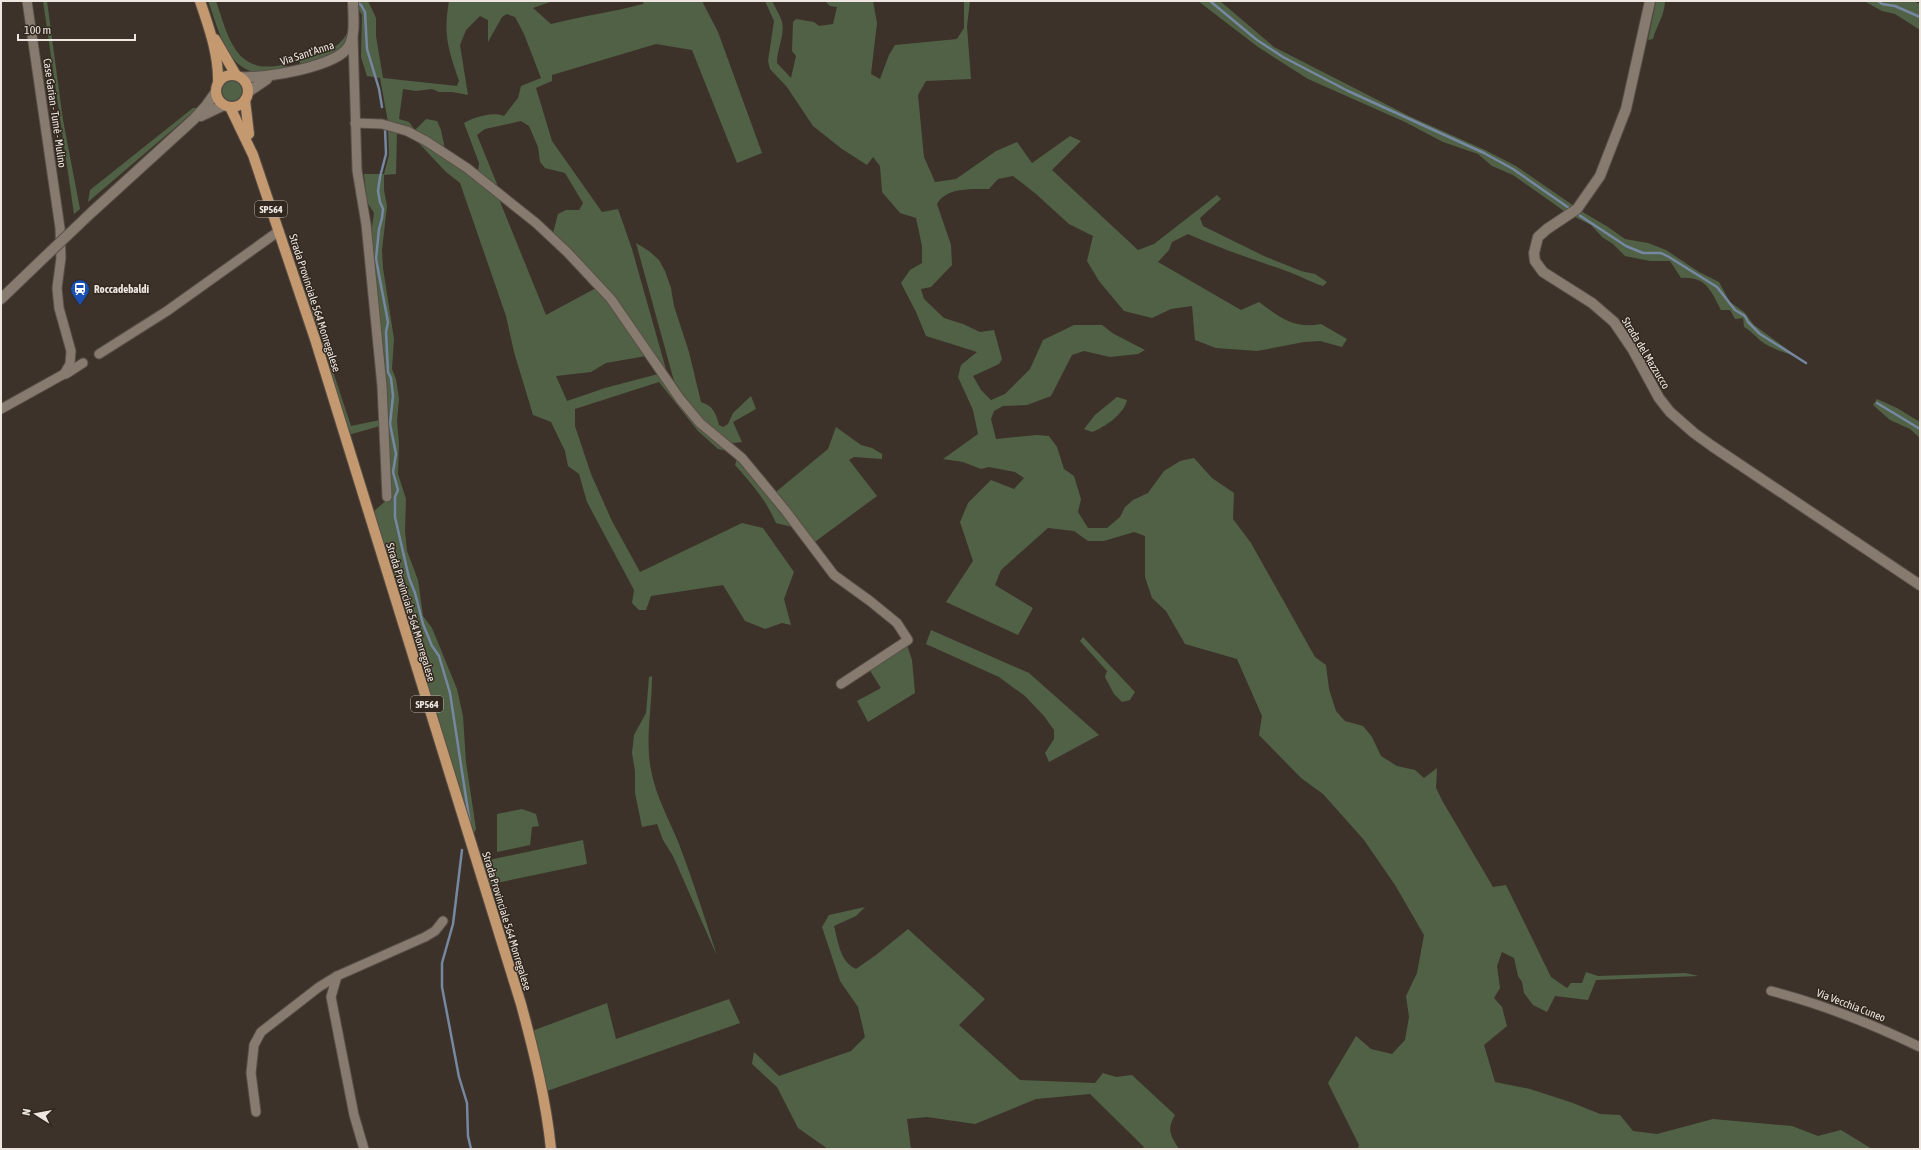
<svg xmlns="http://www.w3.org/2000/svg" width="1921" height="1150" viewBox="0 0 1921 1150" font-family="'Asap Condensed',sans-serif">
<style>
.green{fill:#516146}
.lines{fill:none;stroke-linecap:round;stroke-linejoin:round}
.stream{stroke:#7688a1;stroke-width:2.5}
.minor-casing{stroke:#584f47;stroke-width:11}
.tertiary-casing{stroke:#584f47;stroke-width:12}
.primary-casing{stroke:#584f47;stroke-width:12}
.minor{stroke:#877b70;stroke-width:9}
.tertiary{stroke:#877b70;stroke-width:10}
.primary{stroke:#c5996f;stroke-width:10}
.tertiary-bridge-casing{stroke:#584f47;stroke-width:12;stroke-linecap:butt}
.tertiary-bridge{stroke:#877b70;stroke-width:10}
.labels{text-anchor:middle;stroke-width:3;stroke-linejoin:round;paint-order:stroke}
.shield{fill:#32281f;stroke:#b6aea7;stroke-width:1}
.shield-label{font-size:10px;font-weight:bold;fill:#eee7e1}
.street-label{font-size:11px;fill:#eee7e1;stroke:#32281f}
.poi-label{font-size:11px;font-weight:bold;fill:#eee7e1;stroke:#32281f;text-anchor:start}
</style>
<rect width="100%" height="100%" fill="#3c3229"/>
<g class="green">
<path d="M43 1H47L63 120 80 209 74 214Z"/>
<path d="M208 1H216C229 39 236 77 286 64L287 69C277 70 266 73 256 72 226 69 217 24 208 1Z"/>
<path d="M358 1H367L369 3 376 18V36L383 78 457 86 459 81C448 48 443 35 449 1H553L533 8 551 24C582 16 613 12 643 4L644 1H702L718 32 762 153 737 163 692 50 656 44 552 75V81L536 88 552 141 602 212 618 209 632 249 667 373 611 293 553 233 558 214 566 210H579L583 203 565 173 545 168 540 162 538 147 529 126 521 121 485 129 477 135 499 189 478 172 479 163 464 123C474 117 493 111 504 116L518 98 521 86 541 78 524 34 515 17 507 14 502 17 488 42V20L480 16 466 30 460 45 468 95 452 92H439L432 89 416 91 403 89 399 119 409 122 415 130 426 119 437 121 441 130 445 149 388 122 380 78 367 76 361 57 362 15 359 10Z"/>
<path d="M765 1H772C775 7 780 15 782 22 785 35 777 49 777 63L791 78 796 56 792 51 793 22 796 19 814 22 819 26 833 24 837 7 830 6 825 1H873L877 23 871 74 880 79 889 55 895 45 957 39 964 28V1H970L967 26 971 79 926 81 918 95 924 157 935 182 956 179 996 151 1017 142 1032 163 1070 136 1081 141 1052 170 1138 250 1154 244 1217 195 1221 199 1200 218 1203 226 1264 256 1301 271 1315 274 1327 282 1323 286C1312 283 1301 276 1289 272 1255 260 1221 249 1188 234L1172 242 1169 250 1158 262 1241 310 1259 302C1281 318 1293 329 1321 324L1347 339 1342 347 1320 341 1304 342 1257 351 1216 348 1195 340 1192 306 1171 309 1152 318 1124 311 1099 281 1087 261 1093 236 1069 224 1036 194 1013 176 998 179 989 189C972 189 946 187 937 204L951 245 952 265 931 287 921 289 924 299 944 318 963 324 980 332 994 330 1002 359 999 364 973 376 981 390 991 400 1005 394 1030 369 1043 340 1074 325H1102L1114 334 1145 350 1138 354 1110 357 1084 351 1072 355 1051 396 1027 405 1003 406 994 411 991 419 996 439 1037 435 1049 436 1057 447 1064 469 1074 476 1081 499 1078 512 1088 528H1107L1120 517 1125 507 1133 500 1148 493 1164 471 1180 461 1194 458 1212 478 1234 493 1233 519 1251 543 1315 657 1326 665 1329 689 1336 711 1345 721 1363 726 1372 737 1381 756 1397 766 1415 770 1424 778 1437 768 1436 788 1443 802 1493 887 1506 885 1551 977 1567 988 1571 983H1582L1586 972 1598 976 1685 973 1699 976 1596 980 1588 1000 1555 996 1547 1012 1533 1005 1524 993 1522 982 1518 976 1514 958 1502 952 1497 966 1500 988 1494 998 1502 1007 1507 1026 1484 1045 1495 1082 1530 1089 1573 1103 1600 1114 1620 1115 1633 1131 1657 1134 1713 1119 1792 1126 1818 1136 1841 1130 1872 1149H1358L1359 1145 1328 1083 1356 1036 1371 1049 1392 1054 1405 1040 1409 1017 1406 996 1417 973 1424 935 1395 885 1364 840 1323 794 1301 778 1259 735 1262 716 1237 659 1185 644 1166 611 1152 598 1145 577V536L1134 532 1104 541H1088L1074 531 1048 528 1001 570 995 585 1033 608 1018 635 946 602 973 561 960 522 968 503 991 480 1014 489 1024 478 1015 472 989 467 981 469 963 462 943 459 978 434 973 410 958 377 961 365 977 352 926 336 916 312 901 283 910 270 922 263V246L916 218 900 213 882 192 880 166 873 157 867 165 842 149 813 126 787 87 770 69 768 61 774 21Z"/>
<path d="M1198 1H1220L1274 47 1409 116 1485 150 1516 166 1574 206 1564 214V211L1513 175 1492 166 1478 154 1443 142 1405 122 1308 79 1258 47Z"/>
<path d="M1656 1H1665C1664 18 1657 24 1653 39L1648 40Z"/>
<path d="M1864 1H1913L1920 4V30L1895 14 1882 11Z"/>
<path d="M349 29C346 55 322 58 301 65L299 60C320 54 340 51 349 29Z"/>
<circle cx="232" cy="91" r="10"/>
<path d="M193 108H198L88 202 90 190Z"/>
<path d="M388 128 397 131 396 174 384 175V190L387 206 382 250 383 268 394 339 392 369 396 379 399 399 397 421 399 444 398 474 406 499 405 531 407 551 418 580 423 616 432 628 457 689 463 716 466 762 476 829 473 836 373 512 389 498 370 240 374 213 367 202 364 174H384L389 155Z"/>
<path d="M414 138 456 164 499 199 546 315 596 288 610 304 646 356 606 363 591 372 556 376 567 401 605 388 658 374C681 404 697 427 728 451L718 449 698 431 659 382 575 409V426L591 474 612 521 640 572 742 523 763 528 794 572 784 599 791 625 782 623 765 629 745 621 723 585 651 596 646 610H639L632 603 634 590 587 502 579 474 568 466 565 451 551 422 533 415 514 352 506 316 460 183 446 172Z"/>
<path d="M1581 211 1608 227 1625 239 1648 243 1666 250 1699 272 1719 282 1730 302 1744 312 1754 325 1795 355C1784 353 1770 348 1761 341 1755 336 1751 331 1744 327L1743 318 1735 319 1730 310H1721C1711 291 1706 276 1681 278L1670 261H1650L1625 256 1613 244 1602 237 1591 225 1573 216Z"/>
<path d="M636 243 649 251 659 260 665 271 671 288 674 306 689 352 701 402C713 406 716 413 719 425L723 427 728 424 733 413 751 396 756 409 733 422 742 442 734 443 729 442 713 431 692 407 674 381Z"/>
<path d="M306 290 351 426 380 420V426L348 435 303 292Z"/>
<path d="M1117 397 1127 400C1124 414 1105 427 1092 432L1084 429 1095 415Z"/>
<path d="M1877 399 1897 408 1920 422V438L1910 429 1890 420 1873 405Z"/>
<path d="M836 427 861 445 872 448 882 454V459L854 457 849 460 877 496 812 544 776 496 777 491 828 449Z"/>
<path d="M737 458 792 527 776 523C766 500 751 483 735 465Z"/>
<path d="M931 630 1029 673 1099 735 1049 762 1045 753 1054 739V730L1044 716 1025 696 999 677 926 644Z"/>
<path d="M1083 637 1135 692 1130 700 1122 702 1114 694 1105 677 1107 671 1080 641Z"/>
<path d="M907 645 912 660 915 693 868 722 857 701 881 688 869 669Z"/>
<path d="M652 676C652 708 645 739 651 770 656 797 669 819 679 844 693 881 705 918 717 956L673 856 663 840 657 824 642 827 635 793V771L632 753 634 735 646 713 649 677Z"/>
<path d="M522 809 536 814 539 826 532 827 530 845 497 852V814Z"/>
<path d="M583 840 587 864 487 885 480 862Z"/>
<path d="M865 907 856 916 834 926C838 941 840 962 856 969L876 955 908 929 985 999 959 1025 1020 1080 1095 1083 1103 1073 1116 1077 1132 1075 1175 1115C1166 1130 1171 1136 1179 1149H1142L1144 1147 1090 1094 1036 1099 975 1124 927 1117 907 1119 911 1149H828L798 1128 777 1087 752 1064 754 1052 779 1076 851 1051 865 1037 858 1007 840 981 822 927 829 915Z"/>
<path d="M729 999 740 1023 547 1091 532 1031 607 1003 616 1039Z"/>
</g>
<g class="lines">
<g class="stream">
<path d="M1210 1 1257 40 1283 57 1348 91 1484 153 1513 169 1569 208"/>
<path d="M1878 1 1882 4 1895 6 1920 17"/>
<path d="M356 2 361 5 365 12 367 49 379 89 382 107"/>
<path d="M385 128 386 154 380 177 378 191 380 202 383 209 382 218 379 229 376 259 388 322 386 332 388 372 391 378 393 396 390 424 396 454 393 472 398 490 395 497V517L409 578 415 593 423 624 432 646 439 656 450 693 470 824"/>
<path d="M1579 215 1626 246 1643 253H1661L1669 257 1717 287 1735 310 1745 316 1748 322 1760 334 1806 363"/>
<path d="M1877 403 1920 429"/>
<path d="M462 850 453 924 442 963V987L459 1077 467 1103 468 1136 471 1149"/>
</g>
<defs>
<g id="minor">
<path d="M353 37 357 170 366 224 382 386 387 497"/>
<path d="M355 123 382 124 407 131 426 141 467 168 536 223 567 252 611 299 680 399 700 423 742 458 785 510 834 575 870 601 897 623 908 640 841 684"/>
<path d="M99 354 167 311 279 231"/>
<path d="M66 374 83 363"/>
<path d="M1 409 64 374 70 364 71 351 59 308 57 288 61 258 60 228 27 1"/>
<path d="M337 976 331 997 354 1115 364 1149"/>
<path d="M1771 991C1822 1004 1872 1024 1920 1047"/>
<path d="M256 1112 251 1073 254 1045 261 1032 319 987 337 976 425 937 435 931 443 921"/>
</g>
<g id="tertiary">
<path d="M1650 1 1626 109 1600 176 1577 209 1547 229 1538 237 1534 253 1535 261 1543 272 1592 303 1614 322 1633 350 1659 398 1670 412 1694 433 1712 446 1920 585"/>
<path d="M240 77C263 79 337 67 349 46 356 33 353 15 353 1"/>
<path d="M248 92 267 79"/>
<path d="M201 116 224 105"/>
<path d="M92 212 194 119 206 106 216 92"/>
<path d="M1 299 51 251"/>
</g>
<g id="primary">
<path d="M200 1C209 27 219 56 218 83"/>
<path d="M215 39 236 75"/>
<circle cx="232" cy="91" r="16"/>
<path d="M245 100 249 134"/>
<path d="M230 107 253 155 315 339 521 1004C534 1052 546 1100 551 1149"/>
</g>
</defs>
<use href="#minor" class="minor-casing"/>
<use href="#tertiary" class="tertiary-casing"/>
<use href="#primary" class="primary-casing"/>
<use href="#minor" class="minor"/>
<use href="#tertiary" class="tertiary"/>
<use href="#primary" class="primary"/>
<defs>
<path id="tertiary-bridge" d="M51 251 92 212"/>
</defs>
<use href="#tertiary-bridge" class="tertiary-bridge-casing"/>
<use href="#tertiary-bridge" class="tertiary-bridge"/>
</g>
<defs>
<symbol id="station-pin" viewBox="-11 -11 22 30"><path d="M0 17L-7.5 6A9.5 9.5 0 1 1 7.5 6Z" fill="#1a4fb4" stroke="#32281f"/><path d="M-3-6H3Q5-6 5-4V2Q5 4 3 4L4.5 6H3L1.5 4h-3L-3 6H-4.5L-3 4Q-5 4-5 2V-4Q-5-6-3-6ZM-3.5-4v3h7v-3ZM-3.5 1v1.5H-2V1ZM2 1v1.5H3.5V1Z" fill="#fff"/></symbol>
</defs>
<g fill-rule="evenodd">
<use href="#station-pin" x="69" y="278" width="22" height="30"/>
</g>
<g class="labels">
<g class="shield">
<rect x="255" y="201" width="32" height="16" rx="3"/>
<rect x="411" y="696" width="32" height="16" rx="3"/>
</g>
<g class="shield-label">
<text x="271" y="213">SP564</text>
<text x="427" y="708">SP564</text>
</g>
<g class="street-label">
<text transform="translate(307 53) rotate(-18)" y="4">Via Sant'Anna</text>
<text transform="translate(55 113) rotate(82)" y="4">Case Garian - Tumè - Mulino</text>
<text transform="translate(315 303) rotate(72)" y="4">Strada Provinciale 564 Monregalese</text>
<text transform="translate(1646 353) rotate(59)" y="4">Strada del Mazzucco</text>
<text transform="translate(411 612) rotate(73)" y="4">Strada Provinciale 564 Monregalese</text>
<text transform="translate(507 921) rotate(73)" y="4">Strada Provinciale 564 Monregalese</text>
<text transform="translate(1851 1005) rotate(21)" y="4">Via Vecchia Cuneo</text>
</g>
<g class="poi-label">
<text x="94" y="293">Roccadebaldi</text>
</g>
</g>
<rect width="1921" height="1150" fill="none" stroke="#eee7e1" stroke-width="4"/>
<g transform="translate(36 1114) rotate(281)" stroke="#32281f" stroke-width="3" paint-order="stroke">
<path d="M0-3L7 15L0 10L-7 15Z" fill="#eee7e1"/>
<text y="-6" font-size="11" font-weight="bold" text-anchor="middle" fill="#eee7e1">N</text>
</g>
<path d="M18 34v6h117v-6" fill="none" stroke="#eee7e1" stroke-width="2"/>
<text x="24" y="34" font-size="12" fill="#eee7e1" stroke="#32281f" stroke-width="3" paint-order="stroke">100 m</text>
</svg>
